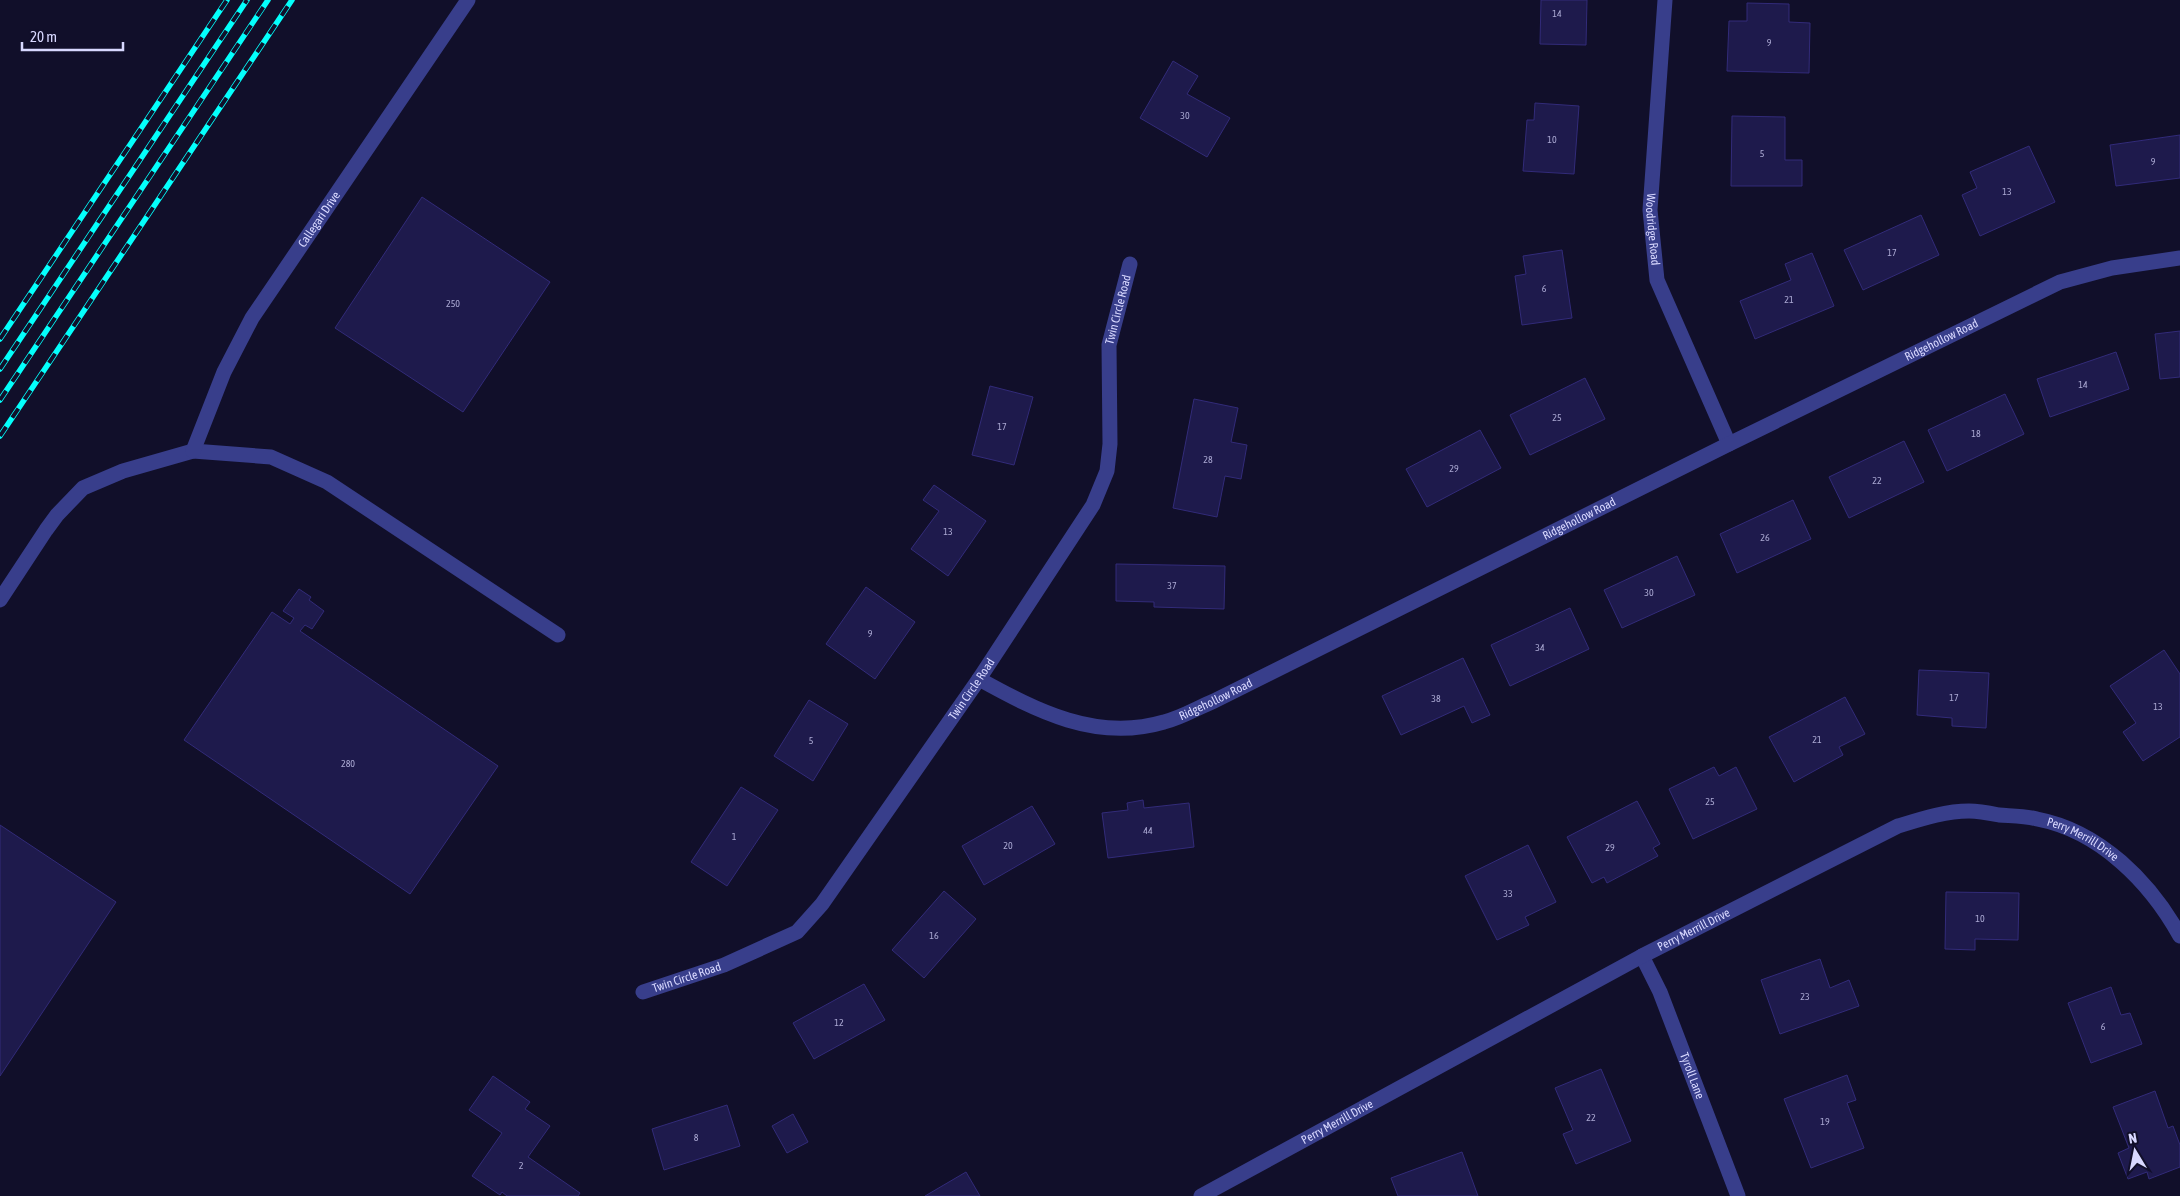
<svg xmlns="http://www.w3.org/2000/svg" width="2180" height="1196" viewBox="0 0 2180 1196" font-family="'Asap Condensed',sans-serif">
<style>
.building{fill:#1e1a4c;stroke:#322b79}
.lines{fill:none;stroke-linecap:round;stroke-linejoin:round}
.lane{stroke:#383e8b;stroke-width:15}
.street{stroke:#383e8b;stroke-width:15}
.rail-casing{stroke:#04fffc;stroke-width:5.5}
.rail{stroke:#110f2a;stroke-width:4;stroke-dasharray:11;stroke-linecap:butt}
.labels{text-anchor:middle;stroke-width:5;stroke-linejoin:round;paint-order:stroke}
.number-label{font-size:10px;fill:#aaa8d2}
.street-label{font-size:12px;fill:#d8d8ff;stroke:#110f2a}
</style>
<rect width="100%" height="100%" fill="#110f2a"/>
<g class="building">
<path d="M1541 0H1587L1586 45 1540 44Z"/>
<path d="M1747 3 1789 4V22L1810 23 1809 73 1727 71 1729 21H1747Z"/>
<path d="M1173 61 1198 76 1187 94 1230 118 1207 157 1140 118Z"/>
<path d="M1535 103 1579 106 1574 174 1523 171 1527 120H1534Z"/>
<path d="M1732 116 1785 117V160H1802V186H1731Z"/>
<path d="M2180 135V178L2116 186 2110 145Z"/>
<path d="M2029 146 2055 202 1980 236 1962 195 1977 188 1970 172Z"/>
<path d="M422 197 550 282 463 412 335 328Z"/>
<path d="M1921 215 1939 255 1863 290 1844 250Z"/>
<path d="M1562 250 1572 318 1522 325 1515 276 1526 274 1523 256Z"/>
<path d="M1812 253 1834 306 1755 339 1740 301 1791 280 1785 264Z"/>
<path d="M2180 331V377L2160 379 2155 334Z"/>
<path d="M2116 352 2129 389 2050 417 2037 379Z"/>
<path d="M1585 378 1605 419 1530 455 1510 415Z"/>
<path d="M990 386 1033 397 1014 465 972 455Z"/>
<path d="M2005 394 2024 434 1947 471 1928 430Z"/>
<path d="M1194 399 1238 408 1231 442 1247 445 1241 479 1225 476 1217 517 1173 508Z"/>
<path d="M1480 430 1501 468 1427 507 1406 469Z"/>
<path d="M1904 441 1924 482 1849 518 1829 477Z"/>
<path d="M934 485 986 521 948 576 911 549 939 511 923 500Z"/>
<path d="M1793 500 1811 539 1737 573 1720 534Z"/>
<path d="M1677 556 1695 595 1622 628 1604 590Z"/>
<path d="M1116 564 1225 566 1224 609 1154 607V602L1116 601Z"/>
<path d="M866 587 915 622 875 679 826 644Z"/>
<path d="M299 589 311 597 309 600 324 611 312 629 305 625 300 631 498 766 410 894 184 740 272 612 290 624 294 618 283 611Z"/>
<path d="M1570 608 1589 649 1510 686 1491 645Z"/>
<path d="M2164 650 2180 674V737L2143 761 2123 732 2136 723 2110 686Z"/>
<path d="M1463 658 1490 715 1472 723 1464 706 1401 735 1382 696Z"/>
<path d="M1919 670 1989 673 1986 728 1952 726V718L1917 715Z"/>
<path d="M1845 697 1865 734 1839 747 1843 755 1794 782 1769 737Z"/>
<path d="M809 700 848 724 813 781 774 756Z"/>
<path d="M1714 767 1719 776 1736 767 1757 809 1693 839 1669 789Z"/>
<path d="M741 787 778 810 727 886 691 862Z"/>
<path d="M1143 800 1144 808 1189 803 1194 847 1108 858 1102 813 1128 810 1127 803Z"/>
<path d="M1637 801 1660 844 1653 848 1658 856 1607 883 1604 877 1592 883 1567 837Z"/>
<path d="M1032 806 1055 844 984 885 962 846Z"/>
<path d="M0 825 116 902 0 1076Z"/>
<path d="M1528 845 1556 902 1525 917 1529 925 1497 940 1465 876Z"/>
<path d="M944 891 976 919 924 978 892 950Z"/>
<path d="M1946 892 2019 893 2018 940 1975 939V950L1945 949Z"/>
<path d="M1820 959 1830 988 1849 980 1859 1006 1780 1034 1761 980Z"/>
<path d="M864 984 885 1020 814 1059 793 1023Z"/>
<path d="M2111 987 2121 1015 2130 1013 2142 1044 2091 1063 2068 1003Z"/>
<path d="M1601 1069 1631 1141 1576 1164 1563 1134 1573 1130 1555 1088Z"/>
<path d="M1847 1075 1856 1100 1847 1103 1864 1148 1811 1168 1784 1099Z"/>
<path d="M493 1076 530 1102 525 1109 550 1126 528 1157 580 1193 578 1196H507L502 1192 500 1195 472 1176 502 1133 469 1110Z"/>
<path d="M2155 1091 2168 1128 2173 1126 2180 1145V1167L2149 1179 2147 1172 2128 1179 2118 1153 2129 1148 2113 1107Z"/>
<path d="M727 1105 740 1146 664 1170 652 1129Z"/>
<path d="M793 1114 808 1142 787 1153 772 1126Z"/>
<path d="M1462 1152 1478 1196H1398L1391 1178Z"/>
<path d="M966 1172 980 1196H925Z"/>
</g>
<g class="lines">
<path class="lane" d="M0 600 46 530 57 515 83 488 123 471 193 451 271 457 327 482 558 635"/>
<g class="street">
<path id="s1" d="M1665 0 1650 210 1657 280 1729 444"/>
<path id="s2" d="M193 451 224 372 252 318 468 0"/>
<path id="s3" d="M979 679C1037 711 1096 742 1164 722 1181 718 1197 708 1214 701L1729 444 2060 282 2112 268 2180 258"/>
<path id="s4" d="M1642 956 1660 992 1738 1196"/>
<path id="s5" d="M643 992 724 965 797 932 822 904 979 679 1093 505 1107 471 1110 444 1109 345 1130 264"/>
<path id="s6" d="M1201 1196 1642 956 1898 826C1921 819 1945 811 1969 811 1979 811 1989 813 1999 815 2012 816 2025 816 2037 819 2100 831 2150 882 2180 936"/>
</g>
<defs>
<g id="rail">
<path d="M0 339 227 0"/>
<path d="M0 369 247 0"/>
<path d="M0 400 268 0"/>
<path d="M0 436 292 0"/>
</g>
</defs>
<use href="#rail" class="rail-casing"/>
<use href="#rail" class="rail"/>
</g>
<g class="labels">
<g class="number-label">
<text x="1557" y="17">14</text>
<text x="1769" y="46">9</text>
<text x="1185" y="119">30</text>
<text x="1552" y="143">10</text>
<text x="1762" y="157">5</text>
<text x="2153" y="165">9</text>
<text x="2007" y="195">13</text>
<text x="1892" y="256">17</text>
<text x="1544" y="292">6</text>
<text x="1789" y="303">21</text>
<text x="453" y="307">250</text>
<text x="2083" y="388">14</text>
<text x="1557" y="421">25</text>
<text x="1002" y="430">17</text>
<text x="1976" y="437">18</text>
<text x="1208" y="463">28</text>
<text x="1454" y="472">29</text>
<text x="1877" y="484">22</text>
<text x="948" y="535">13</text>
<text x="1765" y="541">26</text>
<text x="1172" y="589">37</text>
<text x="1649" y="596">30</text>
<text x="870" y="637">9</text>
<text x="1540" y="651">34</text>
<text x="1954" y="701">17</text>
<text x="1436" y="702">38</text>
<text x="2158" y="710">13</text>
<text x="1817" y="743">21</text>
<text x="811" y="744">5</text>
<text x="348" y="767">280</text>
<text x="1710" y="805">25</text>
<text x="1148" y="834">44</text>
<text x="734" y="840">1</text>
<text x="1008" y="849">20</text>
<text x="1610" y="851">29</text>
<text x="1508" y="897">33</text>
<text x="1980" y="922">10</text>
<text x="934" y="939">16</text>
<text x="1805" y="1000">23</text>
<text x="839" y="1026">12</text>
<text x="2103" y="1030">6</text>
<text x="1591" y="1121">22</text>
<text x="1825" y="1125">19</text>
<text x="696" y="1141">8</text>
<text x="521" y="1169">2</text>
</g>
<g class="street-label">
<text dy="4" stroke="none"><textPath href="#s2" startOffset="265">Callegari Drive</textPath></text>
<text dy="4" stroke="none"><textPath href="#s1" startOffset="230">Woodridge Road</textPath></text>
<text dy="4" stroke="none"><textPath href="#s5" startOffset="885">Twin Circle Road</textPath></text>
<text dy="4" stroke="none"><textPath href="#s3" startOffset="1062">Ridgehollow Road</textPath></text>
<text dy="4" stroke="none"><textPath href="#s3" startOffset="658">Ridgehollow Road</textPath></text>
<text dy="4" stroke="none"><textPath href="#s5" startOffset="465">Twin Circle Road</textPath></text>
<text dy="4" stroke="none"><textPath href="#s3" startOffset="252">Ridgehollow Road</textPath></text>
<text dy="4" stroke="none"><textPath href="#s6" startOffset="981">Perry Merrill Drive</textPath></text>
<text dy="4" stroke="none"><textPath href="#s6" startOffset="560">Perry Merrill Drive</textPath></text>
<text dy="4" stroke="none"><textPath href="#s5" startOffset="46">Twin Circle Road</textPath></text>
<text dy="4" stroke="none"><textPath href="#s4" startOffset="130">Tyroll Lane</textPath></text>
<text dy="4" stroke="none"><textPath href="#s6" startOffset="155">Perry Merrill Drive</textPath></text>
</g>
</g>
<g transform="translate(2135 1151) rotate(350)" stroke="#110f2a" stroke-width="4" paint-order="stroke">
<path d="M0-4L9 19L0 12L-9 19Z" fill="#d8d8ff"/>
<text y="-8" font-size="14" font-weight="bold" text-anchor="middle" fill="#d8d8ff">N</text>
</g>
<path d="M22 42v8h101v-8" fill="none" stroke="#d8d8ff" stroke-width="2.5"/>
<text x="30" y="42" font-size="15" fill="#d8d8ff" stroke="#110f2a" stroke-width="4" paint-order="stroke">20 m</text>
</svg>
